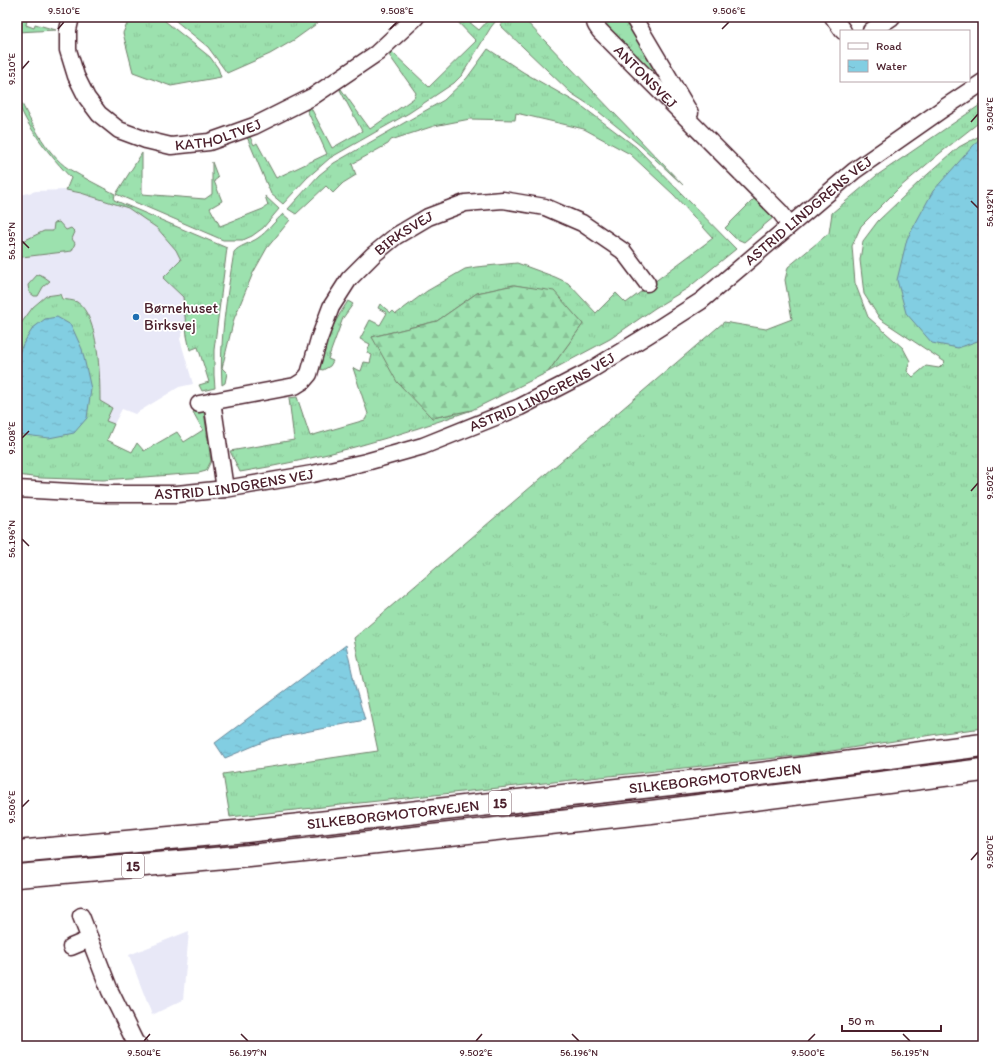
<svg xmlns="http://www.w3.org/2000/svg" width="1000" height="1063" viewBox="0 0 1000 1063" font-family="Itim,sans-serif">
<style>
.built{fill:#e8e8f7}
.grass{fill:url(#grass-tufts);stroke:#73806c}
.forest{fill:url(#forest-firs);stroke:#73806c}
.park{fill:#9ce1ae;stroke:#73806c}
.water{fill:url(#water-ripples);stroke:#6c8899}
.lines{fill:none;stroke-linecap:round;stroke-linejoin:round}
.minor-casing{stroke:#4a1f2b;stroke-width:19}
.motorway-casing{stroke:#4a1f2b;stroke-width:25}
.minor{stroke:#fff;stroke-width:16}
.motorway{stroke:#fff;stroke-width:22}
.ticks{fill:none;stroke:#4a1f2b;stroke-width:1.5}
.poi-dot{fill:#1f6fb2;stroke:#fff;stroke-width:1.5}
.labels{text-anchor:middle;stroke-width:3.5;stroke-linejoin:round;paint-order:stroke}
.shield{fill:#fff;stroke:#80626b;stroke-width:1}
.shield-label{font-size:14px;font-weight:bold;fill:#4a1f2b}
.street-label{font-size:15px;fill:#4a1f2b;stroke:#fff}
.poi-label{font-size:15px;fill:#4a1f2b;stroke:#fff;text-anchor:start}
.neatline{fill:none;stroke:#4a1f2b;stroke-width:1.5}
.ticks-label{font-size:10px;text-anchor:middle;fill:#4a1f2b}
</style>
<defs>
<pattern id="grass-tufts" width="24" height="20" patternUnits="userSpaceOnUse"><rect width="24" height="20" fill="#9ce1ae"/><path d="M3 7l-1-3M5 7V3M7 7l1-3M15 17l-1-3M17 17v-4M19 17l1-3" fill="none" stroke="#88c196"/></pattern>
<pattern id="forest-firs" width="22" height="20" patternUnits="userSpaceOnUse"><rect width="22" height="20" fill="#9ce1ae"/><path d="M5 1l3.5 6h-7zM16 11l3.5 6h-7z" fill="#88c196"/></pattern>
<pattern id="water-ripples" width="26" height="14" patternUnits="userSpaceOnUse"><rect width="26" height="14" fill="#82cee2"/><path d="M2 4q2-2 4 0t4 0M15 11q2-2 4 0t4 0" fill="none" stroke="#72b0c2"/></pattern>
</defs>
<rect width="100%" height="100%" fill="#fff"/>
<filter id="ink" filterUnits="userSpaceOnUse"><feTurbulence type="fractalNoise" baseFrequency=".025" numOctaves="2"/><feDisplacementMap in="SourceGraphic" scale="8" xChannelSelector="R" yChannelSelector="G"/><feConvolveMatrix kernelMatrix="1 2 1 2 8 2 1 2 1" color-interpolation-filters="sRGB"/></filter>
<g filter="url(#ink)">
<g class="built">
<path d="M66 190 81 193 128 208 158 228 176 250 199 295 180 339 193 384 179 387 135 414 122 409 114 424 106 421 100 402 92 326 60 294 46 296 33 307 17 329V196L36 191Z"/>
<path d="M189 931 183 1000 152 1015 129 955Z"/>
</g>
<g class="grass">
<path d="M17 17 27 20 26 25 34 28 35 24 56 30 17 32Z"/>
<path d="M130 17H164L165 21 210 57 218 68 221 77 171 86 133 72 123 33Z"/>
<path d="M171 17H326L294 40 270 54 227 73 208 47Z"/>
<path d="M453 17H463L479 30 491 17H499L491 27 462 75 454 83 409 113 330 158 307 178 283 204 271 194 247 137 249 135 254 145 257 143 276 178 327 154 307 110 311 108 332 148 362 131 340 90 341 89 370 129 414 98 416 93 389 55 392 52 429 87 476 41Z"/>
<path d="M506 17H522L683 185 641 146 594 108 571 93 500 25Z"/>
<path d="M601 17H626L655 69 653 71H648L601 21Z"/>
<path d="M488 49 523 72 579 104 636 147 736 249 688 288 655 308 610 339 548 372 583 324 554 292 514 285 477 293 437 321 372 337 432 418 472 410C395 437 321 459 240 472L230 451 294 440 289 398 297 397 310 436 365 420 368 414 353 368 361 371 364 362 370 363 372 355 367 353 370 344 360 339 370 320 380 325 387 313 378 308 380 304 391 313 393 311 396 314 427 291 465 269 476 267 517 263 555 277 568 283 596 313 616 293 626 303 713 238 674 195 630 154 584 129 516 113 515 120 470 119 434 126 391 140 388 144 352 164 356 175 343 183 333 193 326 186 296 214 288 209 319 175 334 163 444 100 467 78Z"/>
<path d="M17 93C28 117 46 154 69 169 84 178 100 186 115 194L114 200 227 248 214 350V375L215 388 202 391 199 385 209 382 198 347 190 350 187 336 183 297 163 278 181 260 176 250 157 228 128 208 81 193 66 190 71 178C54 160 17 117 17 93Z"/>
<path d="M983 103V121L977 124 939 154 899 188 861 226 852 246 855 283 868 317 903 348 910 361 907 371 913 377 926 366 939 368 945 362 880 319 864 294 860 260 863 241 878 221 920 181 959 147 983 134V728L944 733 813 754 230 817 223 774 378 751 354 638 724 322 766 329 792 319 785 280 788 267 829 233 832 213 876 176Z"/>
<path d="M142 153V194L205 199 212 194V162L218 178 214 181 222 201 210 208 220 226 263 209 268 205 265 196 279 209 263 228 252 236 243 240H223L116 194Z"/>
<path d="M755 198 774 217 744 242 735 238 725 228Z"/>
<path d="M283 214 290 220 267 248 253 273 234 319 222 368 227 373 225 383 222 385C219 341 227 296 234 252 238 246 251 243 258 238 267 232 275 221 283 214Z"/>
<path d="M60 294 62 299C66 300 73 300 77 302 99 316 100 377 100 401L112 408 106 421 114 424 107 440 132 452 137 443 144 451 177 432 184 442 203 430 193 412 200 408 204 412 211 461 206 471 199 473 103 480 41 478 17 475V329L33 307 46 296Z"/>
<path d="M348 301 353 304 343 318 328 359 333 361 330 366 323 370 319 369C319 348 337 318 348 301Z"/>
</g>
<path class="forest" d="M514 285 554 291 583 324 548 372 472 410 432 418 397 382 372 337 437 321 477 293Z"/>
<g class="park">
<path d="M59 222 66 230 71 228 75 232 72 239 75 243 72 251 22 257 17 255V244L44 231H53L54 223Z"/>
<path d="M38 274 43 276 50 281 43 287 38 296H34L29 292 28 285Z"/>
</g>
<g class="water">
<path d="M983 136V339L958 348 932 343 906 313 897 280 907 239 933 191 981 137Z"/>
<path d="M57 317 71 325 82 349 91 389 87 418 74 433 49 438 17 434V358L23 344 33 328 45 319Z"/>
<path d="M346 645 356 690 365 720 270 739 225 758 215 743Z"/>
</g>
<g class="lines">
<defs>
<g id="minor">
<path id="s1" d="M71 17 68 30V50L76 76 87 98 99 114 119 130 146 140 171 146 209 142 254 126 312 97 377 53 416 17"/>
<path id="s2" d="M596 17C593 23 597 27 600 31L780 212 790 225"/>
<path d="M633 17 690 113"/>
<path d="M833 17 843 31"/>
<path d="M871 31 892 17"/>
<path d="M212 401 225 489"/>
<path id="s3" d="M199 404 295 386 303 381 309 374 319 339 331 307 349 279 373 255 396 236 428 217 465 203 503 200 545 207 582 223 623 251 647 283"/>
<path id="s4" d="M17 489 108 494H177L225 489 312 474 366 462 423 446 520 407 586 373 648 335 701 301 854 171 944 108 983 82"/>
<path d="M81 916 110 991 135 1042 139 1046"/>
<path d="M71 947 90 939"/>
</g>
<g id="motorway">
<path id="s5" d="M17 852 246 831 752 775 983 745"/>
<path d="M17 876 249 856 651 812 983 770"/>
</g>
</defs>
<use href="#minor" class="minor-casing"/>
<use href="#motorway" class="motorway-casing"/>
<use href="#minor" class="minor"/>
<use href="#motorway" class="motorway"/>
</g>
</g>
<path class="ticks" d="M58 29 64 22M390 29 397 22M722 29 729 22M22 69 29 61M971 122 978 114M971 201 978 208M22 241 29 248M22 438 29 431M971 491 978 483M22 539 29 546M22 807 29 800M971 860 978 852M241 1034 248 1041M572 1034 579 1041M903 1034 910 1041M144 1041 150 1034M476 1041 482 1034M808 1041 815 1034"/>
<circle class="poi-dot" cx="136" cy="317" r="4"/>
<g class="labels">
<g class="shield">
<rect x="489" y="791" width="22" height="24" rx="3"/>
<rect x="122" y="854" width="22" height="24" rx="3"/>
</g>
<g class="shield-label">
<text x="500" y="808">15</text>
<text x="133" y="871">15</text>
</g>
<g class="street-label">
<text dy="5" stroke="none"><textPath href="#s2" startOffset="80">ANTONSVEJ</textPath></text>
<text dy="5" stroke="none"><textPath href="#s1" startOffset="234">KATHOLTVEJ</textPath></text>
<text dy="5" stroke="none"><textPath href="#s4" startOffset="866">ASTRID LINDGRENS VEJ</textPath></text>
<text dy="5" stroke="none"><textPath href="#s3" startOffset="292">BIRKSVEJ</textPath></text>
<text dy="5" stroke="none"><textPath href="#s4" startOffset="542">ASTRID LINDGRENS VEJ</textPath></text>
<text dy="5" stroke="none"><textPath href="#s4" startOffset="218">ASTRID LINDGRENS VEJ</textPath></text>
<text dy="5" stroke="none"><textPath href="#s5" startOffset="702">SILKEBORGMOTORVEJEN</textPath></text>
<text dy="5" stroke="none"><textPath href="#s5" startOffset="378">SILKEBORGMOTORVEJEN</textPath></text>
</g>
<g class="poi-label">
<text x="144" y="313">Børnehuset<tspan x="144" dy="17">Birksvej</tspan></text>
</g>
</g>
<rect width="1000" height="1063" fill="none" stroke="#fff" stroke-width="44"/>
<rect x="840" y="30" width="130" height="52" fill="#ffffff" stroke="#b7a5aa"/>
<rect x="848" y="43" width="20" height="6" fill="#ffffff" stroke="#b7a5aa"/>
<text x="876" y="50" font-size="12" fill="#4a1f2b">Road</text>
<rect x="848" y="60" width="20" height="12" fill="url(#water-ripples)" stroke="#b7a5aa"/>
<text x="876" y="70" font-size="12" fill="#4a1f2b">Water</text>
<path d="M842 1025v6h99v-6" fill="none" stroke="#4a1f2b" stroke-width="2"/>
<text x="848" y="1025" font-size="12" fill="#4a1f2b" stroke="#ffffff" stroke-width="3" paint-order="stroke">50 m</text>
<rect x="22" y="22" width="956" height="1019" class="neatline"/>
<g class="ticks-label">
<text x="64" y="14">9.510°E</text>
<text x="397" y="14">9.508°E</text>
<text x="729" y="14">9.506°E</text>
<text transform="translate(11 69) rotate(-90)" y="4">9.510°E</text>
<text transform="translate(989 114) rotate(-90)" y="4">9.504°E</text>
<text transform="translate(989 208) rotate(-90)" y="4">56.192°N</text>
<text transform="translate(11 241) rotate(-90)" y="4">56.195°N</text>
<text transform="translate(11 438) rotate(-90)" y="4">9.508°E</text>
<text transform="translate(989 483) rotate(-90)" y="4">9.502°E</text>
<text transform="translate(11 539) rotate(-90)" y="4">56.196°N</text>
<text transform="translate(11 807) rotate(-90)" y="4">9.506°E</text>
<text transform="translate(989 852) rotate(-90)" y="4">9.500°E</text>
<text x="144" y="1056">9.504°E</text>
<text x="248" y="1056">56.197°N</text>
<text x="476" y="1056">9.502°E</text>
<text x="579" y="1056">56.196°N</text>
<text x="808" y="1056">9.500°E</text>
<text x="910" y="1056">56.195°N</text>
</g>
</svg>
